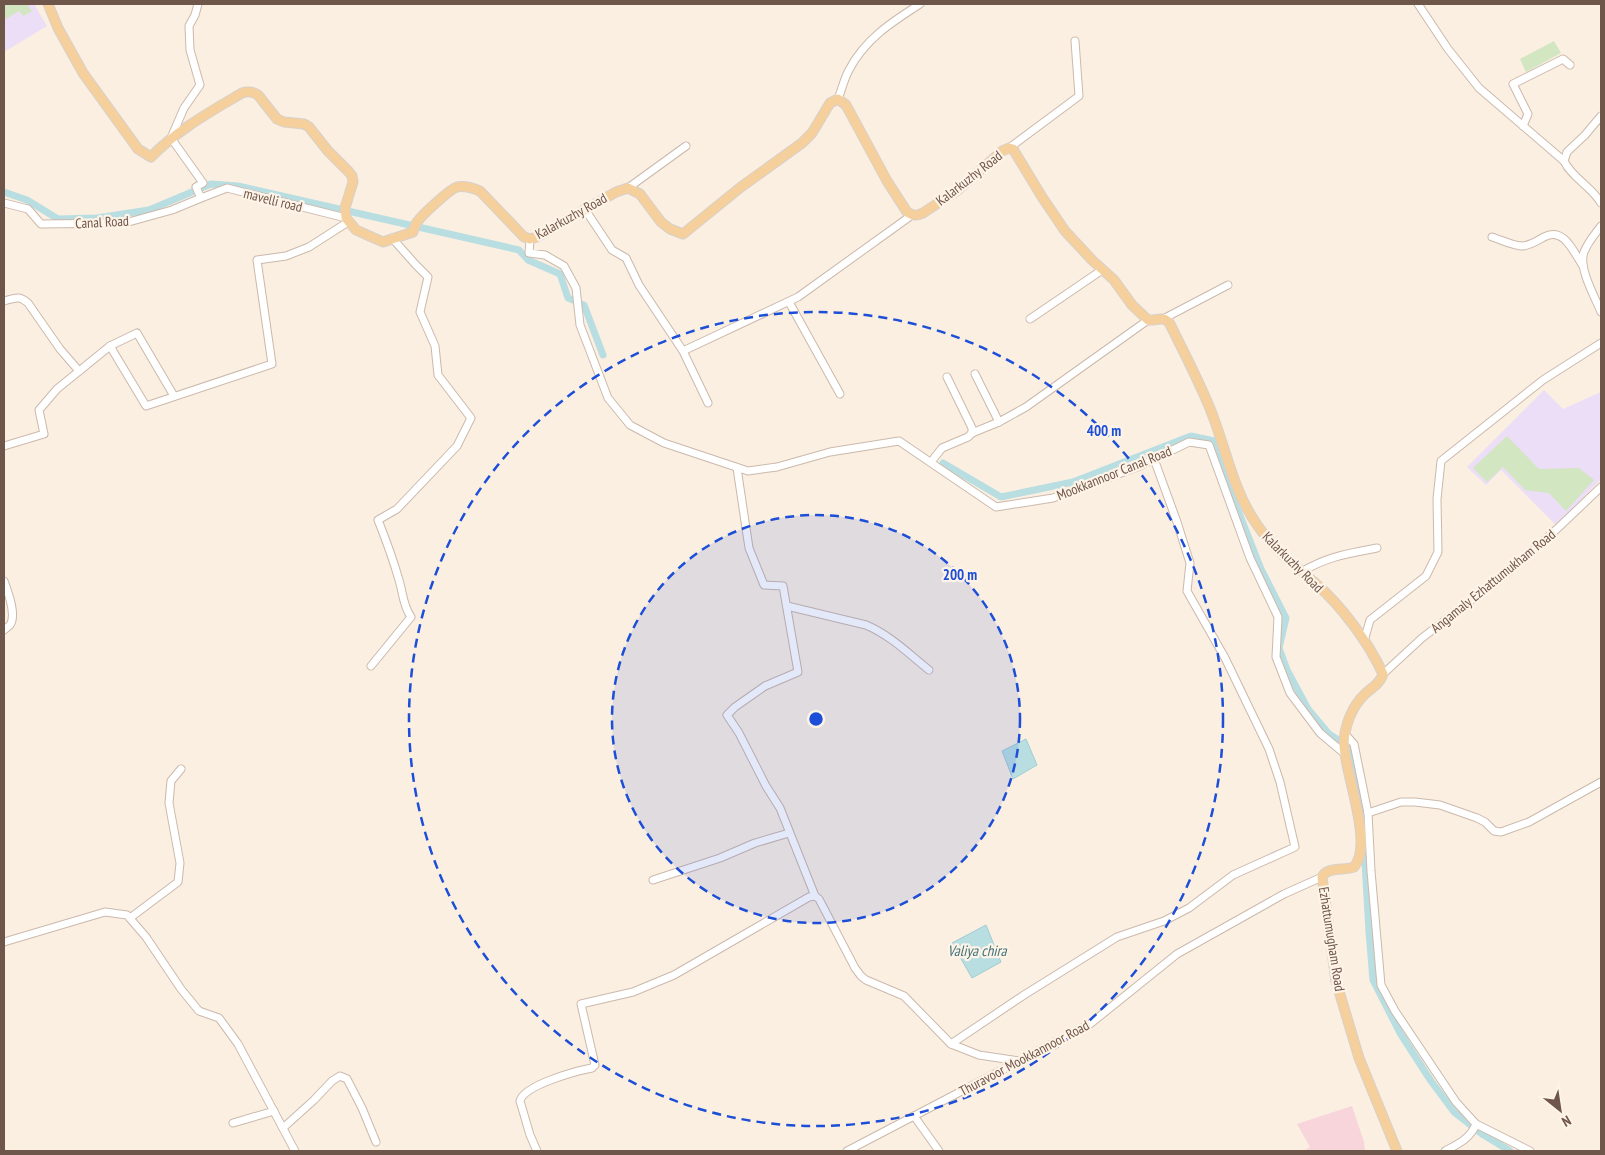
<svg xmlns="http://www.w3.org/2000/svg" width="1605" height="1155" viewBox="0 0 1605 1155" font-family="'PT Sans Narrow',sans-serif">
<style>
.education{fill:#ecdef6}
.medical{fill:#f7d5db}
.green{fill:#d2e6c1}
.water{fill:#b8dee2;stroke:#9fcdd3}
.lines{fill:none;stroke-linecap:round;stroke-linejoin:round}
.canal{stroke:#b8dee2;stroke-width:7}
.minor-casing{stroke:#ccb9ac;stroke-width:9}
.major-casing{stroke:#d7d0cc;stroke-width:11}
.minor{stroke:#fff;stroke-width:7}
.major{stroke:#f5d09d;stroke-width:9}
.ring{fill:none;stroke:#1d4ed8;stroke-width:2.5;stroke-dasharray:9 6}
.labels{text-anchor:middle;stroke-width:4.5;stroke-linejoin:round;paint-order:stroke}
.street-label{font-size:14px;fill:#6f564a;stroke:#fef3e7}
.water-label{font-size:15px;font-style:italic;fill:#43747b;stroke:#fef3e7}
.centre{fill:#1d4ed8;stroke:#fef3e7;stroke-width:2.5}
.ring-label{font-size:15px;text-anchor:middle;font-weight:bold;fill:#1d4ed8;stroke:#fef3e7;stroke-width:4.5;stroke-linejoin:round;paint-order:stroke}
</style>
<rect width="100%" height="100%" fill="#faefe1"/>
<g class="education">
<path d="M4 4H34L47 26 4 52Z"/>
<path d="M1544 390 1563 409 1601 392V479L1556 525 1501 470 1486 485 1467 467Z"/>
</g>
<path class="medical" d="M1352 1106 1364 1142 1365 1151H1304L1310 1147 1297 1124Z"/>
<g class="green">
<path d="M4 4H27L32 11 23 16 19 11 4 20Z"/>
<path d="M1554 41 1561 53 1526 72 1520 59Z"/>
<path d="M1507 436 1539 469 1579 468 1594 480 1566 511 1549 493 1525 490 1503 467 1487 482 1473 468Z"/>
</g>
<g class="water">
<path d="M1026 739 1037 765 1013 779 1002 751Z"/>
<path d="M986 925 1001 962 972 978 952 943Z"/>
</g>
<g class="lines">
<g class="canal">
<path d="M4 192 27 200 58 219 97 218 149 210 211 184 238 186 519 250 528 260 560 274 568 298 573 300"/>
<path d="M581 304 584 305 603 355"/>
<path d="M943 463 1001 497 1073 482 1191 436 1214 441 1233 498 1261 569 1286 618 1279 648 1287 670 1308 709 1329 734 1344 744"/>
<path d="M1345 745 1350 748 1362 810 1363 826"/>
<path d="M1364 844 1369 932 1373 980 1400 1033 1431 1081 1454 1112 1482 1134 1510 1151"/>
</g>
<defs>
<g id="minor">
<path d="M1418 4 1448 49 1479 88 1564 161"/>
<path d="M838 99C842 89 844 79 849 70 865 39 892 22 920 4"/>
<path d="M1601 116 1585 135 1567 152 1564 161C1572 178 1592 187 1601 203"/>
<path d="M1523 126 1528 114 1513 84 1563 59 1570 65"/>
<path d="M1009 148 1079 96 1075 41"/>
<path d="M628 188 686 146"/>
<path d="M201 198 227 188 346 218"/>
<path d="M4 203 28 209 41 224 125 223 172 210 201 198 196 187 203 183 171 138 184 108 200 85 190 50 189 26 195 15 198 4"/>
<path d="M584 208 612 250 626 258 639 285 683 351 708 403"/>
<path d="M1601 226C1595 234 1588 242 1584 252 1578 268 1595 297 1601 312"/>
<path d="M1492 237C1502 240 1513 246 1523 246 1531 245 1537 241 1544 237 1564 226 1574 253 1583 266"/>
<path d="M530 239 529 253 545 255 564 266 576 288 580 325 608 398 630 425 664 443 748 471 777 467 830 452 899 441 996 507 1053 498 1140 466 1189 442 1209 445 1250 558 1278 617 1276 657 1290 693 1320 733 1345 754"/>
<path d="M4 301C15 298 19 295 28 303L60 349 79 371"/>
<path d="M789 302 840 394"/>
<path d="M1030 319 1102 270"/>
<path d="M1163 319 1228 285"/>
<path d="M110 346 137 333 174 396"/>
<path d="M683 351 798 297 912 215"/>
<path d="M975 374 999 422"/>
<path d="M972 433 999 422 1026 407 1148 320"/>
<path d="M4 446 44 434 39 410 57 389 110 346 146 406 272 364 257 260 286 256 309 247 348 222"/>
<path d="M931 462 942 448 968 437 972 433V428L947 377"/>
<path d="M737 468 749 548 764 585 783 586 798 672 765 686 735 707 727 715 739 733 766 786 780 808 815 896"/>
<path d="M1301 572C1329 556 1346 554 1377 548"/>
<path d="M4 581C8 592 17 615 10 625 9 626 5 629 4 630"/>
<path d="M787 606 866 625C890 635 909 654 929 670"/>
<path d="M1364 641 1370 620 1426 576 1438 552 1437 499 1441 461 1543 380 1601 343"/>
<path d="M371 666 411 617C403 606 403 593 399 580 393 559 386 540 378 520L397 509 457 446 471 418 438 375 435 346 420 312 428 277 416 265 392 238"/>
<path d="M1383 674 1422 638 1512 569 1559 527 1601 487"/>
<path d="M1345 734 1354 744 1368 813 1371 871 1381 985 1395 1011 1456 1102 1476 1124C1471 1138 1458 1144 1445 1151"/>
<path d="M1368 813 1401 802H1415L1440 805 1477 818 1485 822 1494 831 1501 832 1529 822 1601 782"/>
<path d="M653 880 720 858 755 843 789 833"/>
<path d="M130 918 178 882 180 863 169 803 171 781 181 769"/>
<path d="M4 942 105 912 127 915 146 937 181 989 199 1011 219 1018 238 1044 295 1151"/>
<path d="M951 1044 1024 995 1117 937 1164 921 1189 908 1233 875 1295 847 1280 782 1269 749 1225 658 1187 591 1190 563 1177 522 1154 459"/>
<path d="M914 1116 939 1151"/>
<path d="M233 1123 274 1111"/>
<path d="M1476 1124 1530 1151"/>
<path d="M283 1128 314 1100 332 1081 340 1076 347 1079 362 1108 376 1142"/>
<path d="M537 1151 530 1135 520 1101C524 1085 576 1071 592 1068L595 1065 581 1004 633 992 674 975 809 897 815 896 819 899 855 968 861 976 866 980 904 996 951 1044 979 1055 1019 1061"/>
<path d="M847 1151 1090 1024 1177 954 1284 894 1322 877"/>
</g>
<path id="major" d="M48 4 58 28 83 73 138 149 151 157C177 130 210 112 242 93 248 91 252 91 258 95L277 119 284 122 304 124 309 127 328 151 349 172 352 176 353 182 345 208 346 218 356 230 383 242 413 232C414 229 415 224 418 221 422 215 450 189 457 187 465 185 473 188 480 191L524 237 530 239 537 237 616 192 628 188 640 194 661 222 670 229 683 234 741 187 802 143 812 133 830 103 838 99 846 105 887 181 907 212C913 216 917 216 923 213L958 190 1002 151 1009 148 1013 149 1042 197 1065 231 1092 260 1114 280 1132 305 1148 320C1157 321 1164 315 1170 324 1184 353 1199 381 1211 411 1225 446 1232 485 1252 517 1268 544 1292 563 1315 583 1341 605 1369 643 1383 674 1381 682 1372 688 1366 693 1352 706 1344 726 1344 745 1345 774 1374 845 1354 867 1344 871 1328 866 1322 877L1336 981 1359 1058 1397 1151"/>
</defs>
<use href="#minor" class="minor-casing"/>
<use href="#major" class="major-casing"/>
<use href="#minor" class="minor"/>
<use href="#major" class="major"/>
</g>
<circle cx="816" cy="719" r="204" fill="#1d4ed8" fill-opacity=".12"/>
<g class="ring">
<circle cx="816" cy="719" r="204"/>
<circle cx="816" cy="719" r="407"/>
</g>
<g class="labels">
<g class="street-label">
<text transform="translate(969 178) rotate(-38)" y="5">Kalarkuzhy Road</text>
<text transform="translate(273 200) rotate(14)" y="5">mavelli road</text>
<text transform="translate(571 216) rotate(-29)" y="5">Kalarkuzhy Road</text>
<text transform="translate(102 222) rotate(-3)" y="5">Canal Road</text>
<text transform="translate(1114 473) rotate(-22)" y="5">Mookkannoor Canal Road</text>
<text transform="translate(1293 562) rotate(45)" y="5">Kalarkuzhy Road</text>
<text transform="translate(1493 581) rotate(-39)" y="5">Angamaly Ezhattumukham Road</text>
<text transform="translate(1332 939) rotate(81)" y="5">Ezhattumugham Road</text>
<text transform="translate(1024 1058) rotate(-28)" y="5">Thuravoor Mookkannoor Road</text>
</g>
<g class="water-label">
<text x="977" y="956">Valiya chira</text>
</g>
</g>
<circle cx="816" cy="719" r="8" class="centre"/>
<g class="ring-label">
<text x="1104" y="436">400 m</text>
<text x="960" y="580">200 m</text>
</g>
<rect width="1605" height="1155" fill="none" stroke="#6f564a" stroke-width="10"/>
<g transform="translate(1560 1110) rotate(150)" stroke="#fef3e7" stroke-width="4" paint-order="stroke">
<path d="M0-4L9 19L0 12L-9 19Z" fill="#6f564a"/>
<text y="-8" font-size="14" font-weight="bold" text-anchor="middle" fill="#6f564a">N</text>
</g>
</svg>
